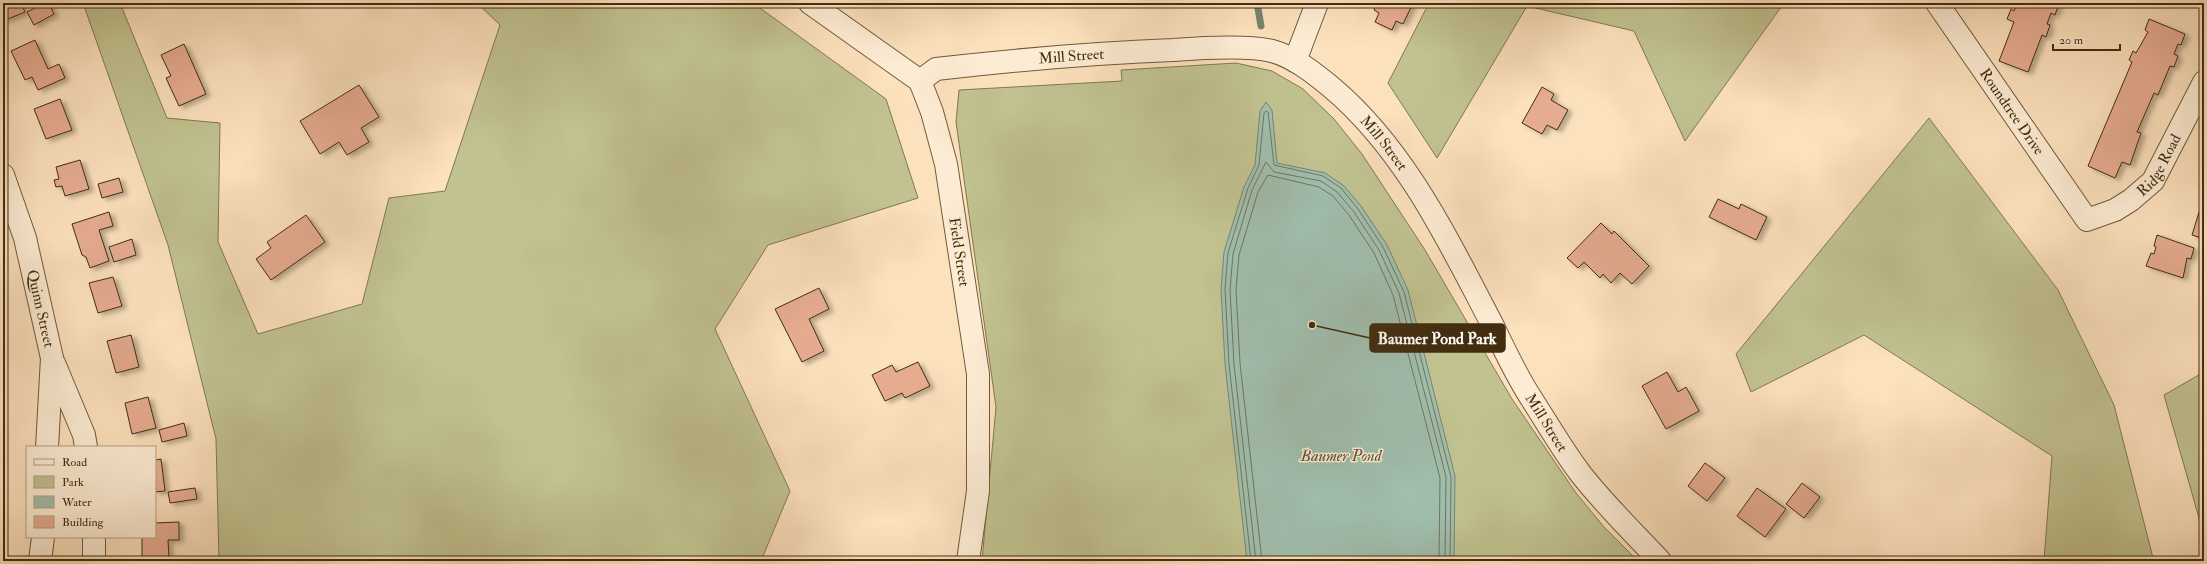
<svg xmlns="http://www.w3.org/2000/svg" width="2207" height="564" viewBox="0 0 2207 564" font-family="'IM FELL Double Pica',serif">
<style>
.green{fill:#c1c290;stroke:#827850}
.water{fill:#a0bead;stroke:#7a846e}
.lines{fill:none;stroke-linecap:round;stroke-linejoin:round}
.shore{stroke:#71765e;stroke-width:1}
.stream{stroke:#7a846e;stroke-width:7}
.building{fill:#e6ac90;stroke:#422d0f;filter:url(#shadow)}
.minor-casing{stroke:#705a3a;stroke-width:24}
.tertiary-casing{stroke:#705a3a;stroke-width:24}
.minor{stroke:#fdecd4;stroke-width:22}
.tertiary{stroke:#fdecd4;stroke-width:22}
.labels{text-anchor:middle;stroke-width:3;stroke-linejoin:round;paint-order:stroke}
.street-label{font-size:15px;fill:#422d0f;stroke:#fdecd4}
.water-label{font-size:16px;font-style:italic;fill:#5a5136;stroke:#fdecd4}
.leader{fill:none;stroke:#422d0f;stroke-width:1.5}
.callout-dot{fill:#422d0f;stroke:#fdecd4;stroke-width:1.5}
.callout{fill:#422d0f;stroke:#422d0f;stroke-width:1.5}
.callout-label{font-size:16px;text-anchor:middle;font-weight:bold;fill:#fff}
</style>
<defs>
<filter id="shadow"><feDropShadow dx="4.5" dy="2.5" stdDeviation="2" flood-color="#0004"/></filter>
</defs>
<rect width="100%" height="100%" fill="#fce1bd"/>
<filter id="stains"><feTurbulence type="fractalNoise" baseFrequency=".005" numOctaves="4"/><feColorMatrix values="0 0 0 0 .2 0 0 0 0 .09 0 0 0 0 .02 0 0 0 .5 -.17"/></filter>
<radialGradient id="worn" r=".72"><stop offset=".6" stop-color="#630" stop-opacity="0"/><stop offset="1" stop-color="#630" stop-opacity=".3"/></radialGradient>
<g class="green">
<path d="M83 3H120L167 118 220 123 218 242 258 334 362 304 389 198 445 191 500 25 477 3H753L886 99 918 198 768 245 715 329 790 491 761 561H219L216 439 168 245Z"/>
<path d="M1429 3H1784L1685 141 1634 31 1527 6 1437 158 1388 83Z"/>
<path d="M1236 63 1272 71 1303 89 1334 119 1362 154 1425 250 1512 399 1576 493 1604 527 1638 561H982L996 407 956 122 959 90 1122 81 1121 70Z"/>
<path d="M1929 118 2058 290 2114 405 2153 558 2156 561H2044L2052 456 1864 335 1751 392 1736 354Z"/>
<path d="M2204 372V529L2201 525 2164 395Z"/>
</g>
<path class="water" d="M1266 102 1272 110 1277 163 1325 173 1343 185 1361 206 1387 245 1408 290 1455 476 1454 561H1247L1225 364 1221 289 1224 252 1244 187 1255 165 1260 111Z"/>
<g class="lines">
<g class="shore">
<path d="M1251 561 1229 364 1225 289 1228 253 1248 188 1259 165 1264 113 1266 111 1268 112 1274 165 1323 176 1341 188 1358 209 1383 247 1404 292 1451 477 1450 561"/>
<path d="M1256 561 1234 364 1230 290 1233 254 1252 190 1266 162 1274 172 1321 181 1337 192 1354 212 1379 250 1399 293 1446 477 1445 561"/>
<path d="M1262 561 1240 363 1236 290 1239 255 1258 192 1268 175 1319 187 1333 196 1349 215 1374 253 1393 295 1440 478 1439 561"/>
</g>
<path class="stream" d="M1257 3 1261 26"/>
</g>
<g class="building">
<path d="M3 3H21L25 12 3 21Z"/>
<path d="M45 3H49L54 14 34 25 27 12Z"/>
<path d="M1377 3H1413L1403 24 1396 21 1392 30 1375 22 1379 13 1374 10Z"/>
<path d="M2017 3H2059L2055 15 2051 13 2047 24 2050 25 2046 37 2042 35 2028 72 1999 61 2014 22 2007 19 2011 9 2014 11Z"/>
<path d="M2149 19 2185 34 2181 45 2178 44 2174 54 2178 56 2174 67 2170 66 2158 95 2154 93 2137 132 2141 133 2130 165 2122 162 2115 178 2088 166 2132 62 2129 60 2133 51 2136 53 2148 32 2145 30Z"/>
<path d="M35 40 48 69 59 64 65 78 38 90 32 77 25 80 11 51Z"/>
<path d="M184 44 206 94 179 106 166 78 171 76 161 55Z"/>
<path d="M359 85 379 117 361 128 369 142 347 155 339 142 320 154 300 121Z"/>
<path d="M1542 87 1554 94 1551 100 1568 110 1557 130 1547 125 1542 134 1522 123Z"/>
<path d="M60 99 72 130 46 139 34 109Z"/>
<path d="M80 160 89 189 65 196 62 186 56 187 54 180 59 179 56 167Z"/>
<path d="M119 178 123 192 102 198 98 184Z"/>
<path d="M1718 199 1739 209 1741 204 1767 217 1756 240 1709 217Z"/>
<path d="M2203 199 2204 200V239L2192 235Z"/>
<path d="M109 212 113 226 99 230 109 261 90 268 86 257 82 255 72 224Z"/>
<path d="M306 215 325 242 271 280 256 259 271 248 267 242Z"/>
<path d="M1601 223 1612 234 1614 231 1649 266 1632 284 1620 273 1611 283 1603 274 1600 278 1584 262 1578 268 1567 258Z"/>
<path d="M2157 235 2194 248 2191 259 2187 258 2183 278 2146 266 2151 253 2154 254 2156 247 2154 246Z"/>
<path d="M132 239 136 255 114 262 109 247Z"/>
<path d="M113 277 122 306 98 313 89 283Z"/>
<path d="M819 288 829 309 809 319 824 351 802 362 775 309Z"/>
<path d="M131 335 139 367 116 373 107 341Z"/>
<path d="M918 362 930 386 905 398 902 393 885 401 872 375 892 365 896 372Z"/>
<path d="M1667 372 1678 392 1686 387 1699 411 1666 429 1642 386Z"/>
<path d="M148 397 156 428 132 434 125 403Z"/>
<path d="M184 423 187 436 162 442 159 430Z"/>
<path d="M161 459 165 491 155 492V460Z"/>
<path d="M1705 463 1725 478 1707 501 1688 486Z"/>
<path d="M1802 483 1820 497 1804 518 1786 504Z"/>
<path d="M195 488 197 499 170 503 168 492Z"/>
<path d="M1757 488 1786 509 1765 537 1737 516Z"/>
<path d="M179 522V540H168L169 557H142V537H155V523Z"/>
</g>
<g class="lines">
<defs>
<g id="minor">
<path id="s1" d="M1937 3 2087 220 2115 210 2131 200 2153 181 2204 82"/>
<path d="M1295 61 1317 3"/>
<path id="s2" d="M3 175 25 238 52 358 47 447"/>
<path d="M54 363 84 435 86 447"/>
<path d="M40 561 43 537"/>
<path d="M94 561V537"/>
</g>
<g id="tertiary">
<path id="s3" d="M810 3 920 81 932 112 946 164 978 374V491L968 561"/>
<path id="s4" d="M920 81 936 69C1015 60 1094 53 1173 50 1200 48 1248 45 1272 51 1294 57 1314 73 1331 87 1405 149 1448 240 1492 324 1504 349 1516 375 1531 398 1547 423 1562 449 1580 473 1604 504 1633 532 1660 561"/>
</g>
</defs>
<use href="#minor" class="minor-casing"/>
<use href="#tertiary" class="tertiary-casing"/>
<use href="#minor" class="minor"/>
<use href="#tertiary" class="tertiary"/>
</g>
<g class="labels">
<g class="street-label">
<text dy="5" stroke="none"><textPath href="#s4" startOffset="156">Mill Street</textPath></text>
<text dy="5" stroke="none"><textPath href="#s1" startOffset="132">Roundtree Drive</textPath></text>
<text dy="5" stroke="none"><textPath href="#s4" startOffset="504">Mill Street</textPath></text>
<text dy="5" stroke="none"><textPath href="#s1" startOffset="358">Ridge Road</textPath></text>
<text dy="5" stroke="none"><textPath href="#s3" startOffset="311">Field Street</textPath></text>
<text dy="5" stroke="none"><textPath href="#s2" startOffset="139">Quinn Street</textPath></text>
<text dy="5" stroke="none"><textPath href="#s4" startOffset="828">Mill Street</textPath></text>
</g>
<g class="water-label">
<text x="1341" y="461">Baumer Pond</text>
</g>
</g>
<path class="leader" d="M1312 325L1370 338"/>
<circle class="callout-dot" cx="1312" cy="325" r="4"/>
<rect class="callout" x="1370" y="324" width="135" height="28" rx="4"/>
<g class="callout-label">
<text x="1437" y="344">Baumer Pond Park</text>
</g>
<rect width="2207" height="564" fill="none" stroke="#fce1bd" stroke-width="16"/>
<rect x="4" y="4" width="2199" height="556" fill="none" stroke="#422d0f" stroke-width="2"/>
<rect x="8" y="8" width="2191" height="548" fill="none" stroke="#422d0f"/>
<rect x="26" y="446" width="130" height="92" fill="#fdecd4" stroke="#b2a085"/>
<rect x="34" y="459" width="20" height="6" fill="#fdecd4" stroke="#b2a085"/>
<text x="62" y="466" font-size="12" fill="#422d0f">Road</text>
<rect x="34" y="476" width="20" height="12" fill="#c1c290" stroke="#b2a085"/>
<text x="62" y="486" font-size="12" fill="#422d0f">Park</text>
<rect x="34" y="496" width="20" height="12" fill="#a0bead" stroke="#b2a085"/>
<text x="62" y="506" font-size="12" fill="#422d0f">Water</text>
<rect x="34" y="516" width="20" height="12" fill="#e6ac90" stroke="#b2a085"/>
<text x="62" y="526" font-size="12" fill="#422d0f">Building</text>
<path d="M2053 44v6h67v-6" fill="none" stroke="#422d0f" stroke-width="2"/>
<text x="2059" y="44" font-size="12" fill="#422d0f" stroke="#fdecd4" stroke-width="3" paint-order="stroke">20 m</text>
<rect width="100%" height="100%" filter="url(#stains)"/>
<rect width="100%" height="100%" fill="url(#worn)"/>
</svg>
